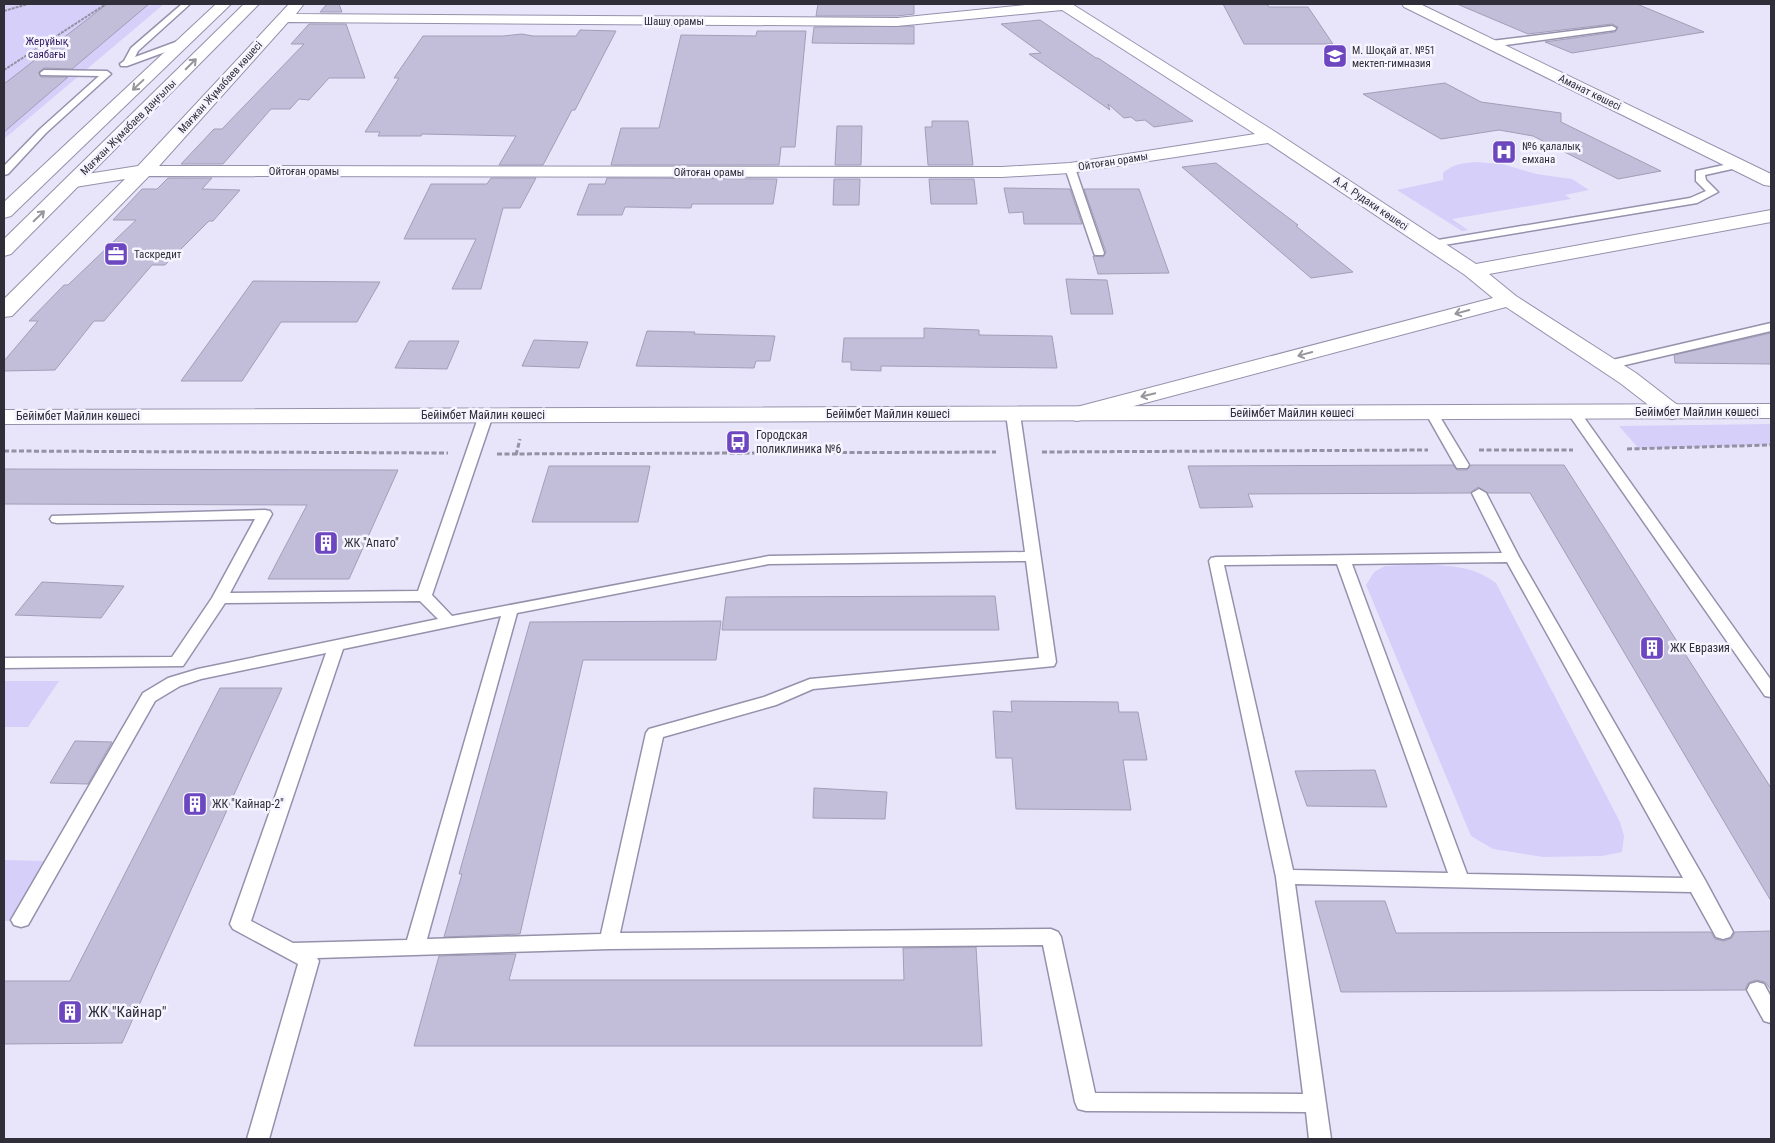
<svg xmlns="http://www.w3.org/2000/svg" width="1775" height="1143" viewBox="0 0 1775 1143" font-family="'Roboto Condensed',sans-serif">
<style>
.green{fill:#d6cff9}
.building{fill:#c2bed9;stroke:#a29eb8}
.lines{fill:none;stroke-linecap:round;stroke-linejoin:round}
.service-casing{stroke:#9591ab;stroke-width:3}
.minor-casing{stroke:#9591ab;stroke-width:2}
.tertiary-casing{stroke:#9591ab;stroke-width:2}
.secondary-casing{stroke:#9591ab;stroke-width:2}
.path-far1{stroke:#9391a2;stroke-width:2;stroke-dasharray:3 1;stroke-linecap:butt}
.path{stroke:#9391a2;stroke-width:3;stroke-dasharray:5 2.5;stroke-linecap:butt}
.service{fill:#fff;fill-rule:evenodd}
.minor{fill:#fff;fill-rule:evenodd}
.tertiary{fill:#fff;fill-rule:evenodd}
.secondary{fill:#fff;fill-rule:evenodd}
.oneway{stroke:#98969c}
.labels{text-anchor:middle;stroke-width:5;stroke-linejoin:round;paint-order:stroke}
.far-street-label{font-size:11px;fill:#302e39;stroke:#f5f4ff}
.far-park-label{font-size:11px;fill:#341d64;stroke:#f5f4ff}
.far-poi-label{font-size:11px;fill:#302e39;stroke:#f5f4ff;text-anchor:start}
.street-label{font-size:12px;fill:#302e39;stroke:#f5f4ff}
.poi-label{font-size:12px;fill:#302e39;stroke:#f5f4ff;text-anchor:start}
.near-poi-label{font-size:15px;fill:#302e39;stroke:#f5f4ff;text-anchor:start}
</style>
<rect width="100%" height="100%" fill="#e8e5fb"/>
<g class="green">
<path d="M4 4H164L4 139Z"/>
<path d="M1476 162 1502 164 1536 174 1572 179 1589 190 1565 195 1571 199 1452 219 1468 230 1462 231 1397 190 1443 180V173C1452 164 1464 163 1476 162Z"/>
<path d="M1771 424V445L1639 449 1619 426Z"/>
<path d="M1425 564C1454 567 1471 565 1496 583L1620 822 1624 836 1622 852 1602 856 1543 857 1493 849 1471 836 1366 585 1374 572 1385 566Z"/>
<path d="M4 681H59L28 727H4Z"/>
<path d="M4 860 48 861 12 921H4Z"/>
</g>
<g class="building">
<path d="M107 4H149L72 69 44 68 39 72 41 77H68L4 132V84Z"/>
<path d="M327 4H339L342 12H320Z"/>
<path d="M818 4H914V14L897 16H816Z"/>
<path d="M1223 4H1267L1269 7H1308L1333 44H1244Z"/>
<path d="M1457 4H1637L1704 32 1572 53 1545 42 1615 32 1618 27 1612 24 1528 34Z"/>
<path d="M1040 20 1096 58H1098L1193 121 1154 127 1145 120 1136 121 1131 117 1124 118 1108 104 1110 110 1029 54 1041 53 1001 24Z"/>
<path d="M309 24H346L365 78H329L309 100 299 99 290 109H271L223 164H181L214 129H222L304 44H291Z"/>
<path d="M914 26V44L812 43 814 27Z"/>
<path d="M580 30 616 31 575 110H572L543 165H499L516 136 422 134 421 136H378L380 132H365L399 78H394L423 36H503L522 34 533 36H576Z"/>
<path d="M757 31H806L795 147H781L779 165H611L621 128H659L681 35 756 36Z"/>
<path d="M1445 83 1481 102 1561 113V122L1661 171 1618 179 1533 136 1499 130 1441 139 1363 94Z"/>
<path d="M932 121H968L973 165H928L925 127H932Z"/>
<path d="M837 126H862L861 165H835Z"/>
<path d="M1216 163 1298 225 1296 226 1353 272 1311 278 1182 167Z"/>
<path d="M168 178H212L202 189 240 190 213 221H209L165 265H152L104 321H94L55 370 4 371V361L38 321H29L64 285H68L136 220H113L142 189H157Z"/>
<path d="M491 178H536L520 208H503L481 289H452L476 239H404L431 184H487Z"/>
<path d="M607 178 777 179 773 204H692L691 208 625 207 622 215H577L589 184H605Z"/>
<path d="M834 179H860L859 205H833Z"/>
<path d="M929 179H974L977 204H931Z"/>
<path d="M1004 188 1070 189 1082 224H1024L1023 212 1009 213Z"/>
<path d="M1084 189H1139L1169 273 1098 274 1093 256 1103 257 1106 252Z"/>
<path d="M1066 279 1107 280 1113 314H1071Z"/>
<path d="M253 281 380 282 357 322H281L242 381H181Z"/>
<path d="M924 328 979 330V335L1052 336 1057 368 881 366V371L851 370V362H842L844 338H924Z"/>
<path d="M647 331 695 332 694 334 775 336 770 361H756L754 368 636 366Z"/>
<path d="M1771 333V364L1675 363 1674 355Z"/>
<path d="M534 340 588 342 579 368 522 366Z"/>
<path d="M409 341H459L447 369 395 368Z"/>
<path d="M1453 465 1457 470H1467L1471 465H1564L1771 788V901L1530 493H1488L1478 487 1470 493 1248 494 1253 507 1200 508 1188 466Z"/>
<path d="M549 466H650L638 522H532Z"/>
<path d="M4 469 398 470 349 579H268L307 505 4 504Z"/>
<path d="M42 582 124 586 101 618 15 615Z"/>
<path d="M995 596 999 630H722L726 597Z"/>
<path d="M721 621 716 660H583L520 934 444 937 462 874H459L530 622Z"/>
<path d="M220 688H282L122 1043 4 1044V981H70Z"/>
<path d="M1011 701 1118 702 1119 712H1138L1147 760H1123L1131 810 1016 809 1012 758H996L993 711 1012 712Z"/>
<path d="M75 741 112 742 88 784 50 783Z"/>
<path d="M1375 770 1387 807 1307 806 1295 771Z"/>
<path d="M814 788 887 792 885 819 813 818Z"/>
<path d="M1315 901H1385L1396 933 1711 932 1715 939 1724 941 1732 938 1735 932 1771 931V990L1765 982 1756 980 1748 983 1745 990 1341 992Z"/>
<path d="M976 947 982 1046H414L439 956 516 954 509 980H904L903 948Z"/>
</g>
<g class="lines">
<defs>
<g id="service">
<path d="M182 4H190L138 51 135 57 181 40H187V44L127 66H121L120 64 124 61 131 48Z"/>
<path d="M1612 26 1616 28 1615 30 1491 47 1487 44 1491 41Z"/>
<path d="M44 70 107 71 111 74 46 133 8 174 4 175V166L40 129 99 76 41 75 40 73Z"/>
<path d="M1738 162 1743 165 1741 167 1705 175 1706 180 1718 192 1697 203 1432 247 1427 244 1432 241 1690 198 1706 191 1696 181V171Z"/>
<path d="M1070 165 1075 168 1104 253 1103 255H1095L1094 253 1065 168Z"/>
<path d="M1771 323V331L1608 369 1602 365 1608 361Z"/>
<path d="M1431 408 1437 412 1469 465 1467 468H1457L1455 465 1425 412Z"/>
<path d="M1573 408 1578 409 1771 680V697L1765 696 1567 412Z"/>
<path d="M1013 410 1020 414 1056 662 1054 666 813 689 776 705 663 737 620 933 1051 929 1058 932 1061 937 1095 1093 1303 1094 1276 877 1209 561 1211 558 1216 557 1502 553 1472 493 1479 489 1486 493 1519 557 1705 880 1733 932 1730 937 1723 939 1716 937 1691 892 1295 884 1331 1139H1309L1306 1112 1086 1111 1078 1109 1075 1102 1043 945 609 949 317 958 319 961 269 1139H247L298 964 233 929 230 924 326 653 201 679 180 686 155 701 28 925 21 927 14 925 11 920 143 693 168 678 198 669 438 619 420 601 225 603 183 666 4 668V658L172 657 212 598 255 519 57 523 52 522 50 519 52 516 265 510 270 511 272 514 230 593 418 591 479 415 481 412H491L493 415 432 595 452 616 769 556 1025 552 1006 414ZM1026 561 1039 658 810 679 764 697 649 729 646 733 601 934 427 939 517 613 769 564ZM1507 562 1683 878 1467 874 1352 564ZM1337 564 1448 873 1293 870 1224 565ZM501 616 407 940 293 943 251 921 343 649Z"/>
<path d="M1757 982 1764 984 1771 997V1023L1764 1021 1747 990 1750 984Z"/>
</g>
<g id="minor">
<path d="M289 4 303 5 296 14 897 18 1035 4H1072L1277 133 1476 264 1771 210V222L1489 274 1516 296 1636 373 1680 407 1684 412 1680 417 1672 419 1664 417 1620 383 1506 307 1085 419 1077 421 1069 419 1065 414 1069 409 1493 298 1465 275 1268 143 1070 173 1002 177 149 176 12 316 4 317V299L125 179 75 187 68 185 66 181 68 177 138 166ZM1062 10 1255 134 1070 163 1002 167 159 166 288 22 897 26Z"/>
<path d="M1402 4H1420L1771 174V186L1764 185 1404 7Z"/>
</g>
<path id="tertiary" d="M1771 404V418L4 424V410Z"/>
<g id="secondary">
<path d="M216 4H231L11 216 4 218V202Z"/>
<path d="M244 4H259L11 254 4 256V239Z"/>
</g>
</defs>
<use href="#service" class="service-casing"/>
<use href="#minor" class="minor-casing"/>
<use href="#tertiary" class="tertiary-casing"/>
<use href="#secondary" class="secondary-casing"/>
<g class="path-far1">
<path d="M4 11 28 4"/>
<path d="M4 70 106 4"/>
</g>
<g class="path">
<path d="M1627 449 1771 445"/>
<path d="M1479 450H1573"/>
<path d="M4 451 448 453"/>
<path d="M1042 452 1428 450"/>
<path d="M497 454 996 452"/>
<path d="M516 455 520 439"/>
</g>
<use href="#service" class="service"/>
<use href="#minor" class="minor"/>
<use href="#tertiary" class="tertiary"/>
<use href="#secondary" class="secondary"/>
</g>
<defs><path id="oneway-shaft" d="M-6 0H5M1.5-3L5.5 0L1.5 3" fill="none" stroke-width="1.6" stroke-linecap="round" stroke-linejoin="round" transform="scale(1.25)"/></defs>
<g class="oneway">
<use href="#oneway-shaft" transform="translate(191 64) rotate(-45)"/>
<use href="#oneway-shaft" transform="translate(138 85) rotate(137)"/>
<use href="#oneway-shaft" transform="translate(39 216) rotate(-44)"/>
<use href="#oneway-shaft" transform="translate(1462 312) rotate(165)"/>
<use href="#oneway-shaft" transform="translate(1305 354) rotate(165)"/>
<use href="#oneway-shaft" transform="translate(1148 395) rotate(166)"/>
</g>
<defs>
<symbol id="school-square" viewBox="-11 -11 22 22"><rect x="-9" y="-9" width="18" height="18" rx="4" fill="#6c47c0" stroke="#f5f4ff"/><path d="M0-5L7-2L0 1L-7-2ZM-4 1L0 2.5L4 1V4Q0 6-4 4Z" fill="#fff"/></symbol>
<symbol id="hospital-square" viewBox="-11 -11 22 22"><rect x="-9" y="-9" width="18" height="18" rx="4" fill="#6c47c0" stroke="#f5f4ff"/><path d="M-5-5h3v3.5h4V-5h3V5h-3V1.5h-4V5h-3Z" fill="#fff"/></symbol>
<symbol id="office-square" viewBox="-11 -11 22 22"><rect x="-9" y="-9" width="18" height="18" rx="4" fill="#6c47c0" stroke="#f5f4ff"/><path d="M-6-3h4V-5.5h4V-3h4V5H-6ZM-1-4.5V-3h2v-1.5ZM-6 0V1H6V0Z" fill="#fff"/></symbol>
<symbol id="bus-square" viewBox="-11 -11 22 22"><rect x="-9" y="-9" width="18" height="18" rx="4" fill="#6c47c0" stroke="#f5f4ff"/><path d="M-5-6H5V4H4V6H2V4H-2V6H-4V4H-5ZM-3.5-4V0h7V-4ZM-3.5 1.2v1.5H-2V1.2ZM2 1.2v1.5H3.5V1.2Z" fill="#fff"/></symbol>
<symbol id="building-square" viewBox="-11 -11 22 22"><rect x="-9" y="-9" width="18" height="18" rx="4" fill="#6c47c0" stroke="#f5f4ff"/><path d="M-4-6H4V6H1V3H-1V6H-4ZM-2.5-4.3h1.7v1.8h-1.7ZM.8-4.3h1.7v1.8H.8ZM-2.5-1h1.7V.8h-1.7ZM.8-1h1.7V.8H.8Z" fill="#fff"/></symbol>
</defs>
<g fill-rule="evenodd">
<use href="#school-square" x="1321" y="42" width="28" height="28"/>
<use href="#hospital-square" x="1490" y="138" width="28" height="28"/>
<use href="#office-square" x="102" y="240" width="28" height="28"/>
<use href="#bus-square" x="724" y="428" width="28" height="28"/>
<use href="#building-square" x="312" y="529" width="28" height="28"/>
<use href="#building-square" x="1638" y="634" width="28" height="28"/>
<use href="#building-square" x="181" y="790" width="28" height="28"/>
<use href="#building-square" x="56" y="998" width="28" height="28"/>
</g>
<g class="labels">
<g class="far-street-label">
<text x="674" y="25">Шашу орамы</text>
<text transform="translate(220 87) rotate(-48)" y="4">Мағжан Жұмабаев көшесі</text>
<text transform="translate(1590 92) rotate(26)" y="4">Аманат көшесі</text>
<text transform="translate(128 127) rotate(-45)" y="4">Мағжан Жұмабаев даңғылы</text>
<text transform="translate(1113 161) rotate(-9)" y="4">Ойтоған орамы</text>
<text x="304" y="175">Ойтоған орамы</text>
<text x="709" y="176">Ойтоған орамы</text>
<text transform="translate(1371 203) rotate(34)" y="4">А.А. Рудаки көшесі</text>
</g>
<g class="far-park-label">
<text x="47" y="45">Жерұйық<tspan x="47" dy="13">саябағы</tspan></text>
</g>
<g class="far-poi-label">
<text x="1352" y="54">М. Шоқай ат. №51<tspan x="1352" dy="13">мектеп-гимназия</tspan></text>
<text x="1522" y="150">№6 қалалық<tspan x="1522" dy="13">емхана</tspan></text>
<text x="134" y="258">Таскредит</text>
</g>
<g class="street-label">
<text x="1697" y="416">Бейімбет Майлин көшесі</text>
<text x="1292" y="417">Бейімбет Майлин көшесі</text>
<text x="888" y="418">Бейімбет Майлин көшесі</text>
<text x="483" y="419">Бейімбет Майлин көшесі</text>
<text x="78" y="420">Бейімбет Майлин көшесі</text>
</g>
<g class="poi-label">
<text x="756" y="439">Городская<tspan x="756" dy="14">поликлиника №6</tspan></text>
<text x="344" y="547">ЖК "Апато"</text>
<text x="1670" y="652">ЖК Евразия</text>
<text x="212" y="808">ЖК "Кайнар-2"</text>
</g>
<g class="near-poi-label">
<text x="88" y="1017">ЖК "Кайнар"</text>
</g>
</g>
<rect width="1775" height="1143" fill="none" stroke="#302e39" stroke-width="10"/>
</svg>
